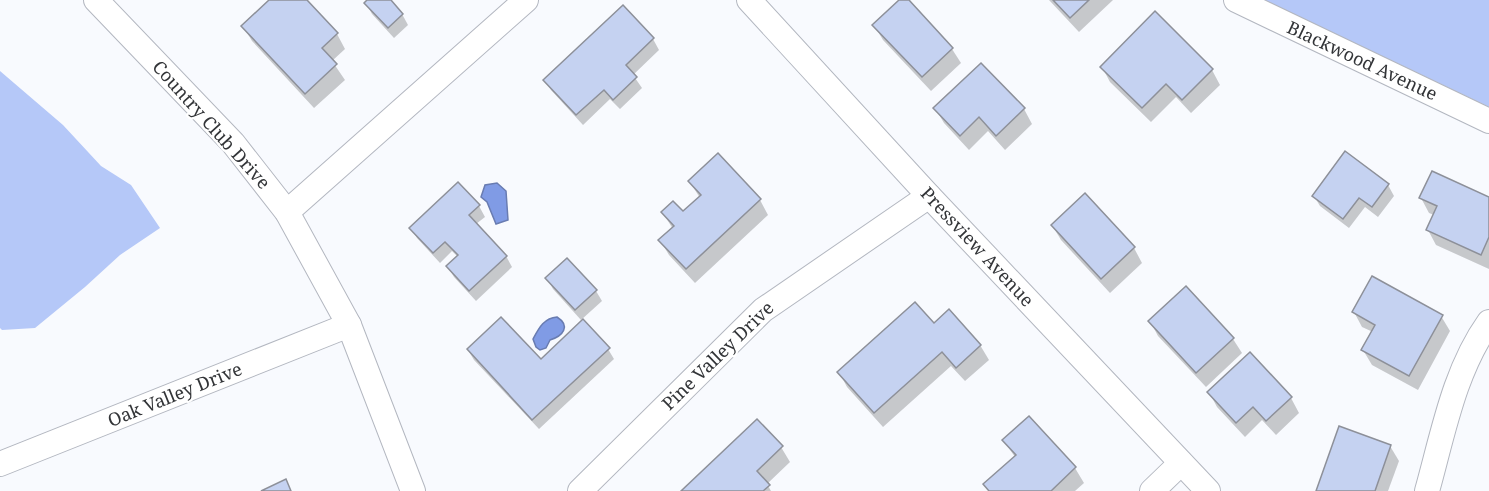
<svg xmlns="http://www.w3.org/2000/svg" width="1489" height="491" viewBox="0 0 1489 491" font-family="'Noto Serif',serif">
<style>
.green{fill:#b5c8f8}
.water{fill:#809be5;stroke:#697cb1;stroke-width:1.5}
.shadow{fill:#0003}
.building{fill:#c5d2f1;stroke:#8d9099;stroke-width:1.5}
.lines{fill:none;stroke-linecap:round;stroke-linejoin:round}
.minor-casing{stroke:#b3b7c0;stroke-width:26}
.minor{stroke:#fff;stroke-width:24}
.labels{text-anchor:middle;stroke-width:4.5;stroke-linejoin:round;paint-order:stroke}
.street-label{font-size:18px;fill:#333538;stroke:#fff}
</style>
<rect width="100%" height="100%" fill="#f8fafe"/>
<g class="green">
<path d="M1264 0H1489V107Z"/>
<path d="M0 71 63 125 101 166 131 185 160 228 120 255 85 287 35 328 2 330 0 328Z"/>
</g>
<g class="water">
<path d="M497 183 506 191 508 220 496 224 487 202 481 197 485 185Z"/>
<path d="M557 317C571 326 563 336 550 340L546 348 540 350 536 347 533 339C539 328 544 318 557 317Z"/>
</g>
<g class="shadow">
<path d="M271 0H305L337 34 345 49 332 61 345 80 314 108 252 41 243 26Z"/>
<path d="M370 0H389L402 14 408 25 394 38 372 14 366 3Z"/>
<path d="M901 0H907L952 49 961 63 931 91 883 40 874 25Z"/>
<path d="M1049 0H1113L1079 32Z"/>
<path d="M623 7 653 39 659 50 633 75 642 88 620 109 610 99 583 125 551 90 545 80Z"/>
<path d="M1102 67 1212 70 1220 85 1191 113 1176 97 1151 122 1110 82Z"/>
<path d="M935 108 1024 109 1032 124 1005 150 988 131 969 150 944 123Z"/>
<path d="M718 155 760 200 768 215 695 283 669 255 660 240 673 229 663 213H682L700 198 690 182Z"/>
<path d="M1388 185 1394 196 1378 217 1365 207 1349 228 1320 206 1314 196Z"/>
<path d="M1085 195 1134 248 1142 263 1110 293 1061 240 1052 225Z"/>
<path d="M1421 198 1489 199V269L1436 245 1428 230 1434 215 1429 213Z"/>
<path d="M479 206 485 217 476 224 506 256 512 267 476 301 454 277 448 267 458 257 452 251 440 263 417 238 411 228Z"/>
<path d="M547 278 596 291 602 301 581 320 553 289Z"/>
<path d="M1354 312 1441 316 1450 331 1418 390 1372 365 1363 350 1373 332 1362 327Z"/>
<path d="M1150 321 1233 339 1242 353 1206 387 1158 336Z"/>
<path d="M934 325 980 345 989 360 965 381 951 366 883 427 847 387 839 372Z"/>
<path d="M608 349 614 359 539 429 474 360 468 350 541 361Z"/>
<path d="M1209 392 1291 398 1299 413 1276 435 1262 420 1245 437 1217 407Z"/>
<path d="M1029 418 1075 468 1084 483 1075 491H989L985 485 1015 457 1004 441Z"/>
<path d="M1390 446 1399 461 1388 491H1317Z"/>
<path d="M781 447 790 462 767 484 771 491H683Z"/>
</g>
<g class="building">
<path d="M269 0H307L338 33 322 48 337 64 305 94 241 26Z"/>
<path d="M367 0H391L403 14 388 28 364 3Z"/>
<path d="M899 0H909L953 48 922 77 872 25Z"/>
<path d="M1053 0H1089L1070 18Z"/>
<path d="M623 5 654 38 626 65 637 77 613 100 604 90 576 115 543 80Z"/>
<path d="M1155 11 1213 69 1182 100 1166 84 1142 108 1100 67Z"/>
<path d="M981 63 1025 108 996 136 979 117 960 136 933 108Z"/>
<path d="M1345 151 1389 184 1372 207 1359 198 1343 219 1312 196Z"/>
<path d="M718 153 761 199 686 269 658 240 674 226 661 212 673 201 683 211 701 195 688 181Z"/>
<path d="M1432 171 1489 197V237L1481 255 1426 230 1437 206 1419 198Z"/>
<path d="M458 182 480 205 469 215 507 256 469 291 446 266 458 255 445 242 433 253 409 228Z"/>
<path d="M1085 193 1135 247 1101 279 1051 225Z"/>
<path d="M567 258 597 290 575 310 545 278Z"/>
<path d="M1372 276 1443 315 1409 376 1361 350 1375 325 1352 312Z"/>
<path d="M1186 286 1234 338 1196 373 1148 321Z"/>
<path d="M915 302 934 323 949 309 981 345 956 368 942 352 874 413 837 372Z"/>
<path d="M501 317 541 359 583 319 610 348 532 420 467 349Z"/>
<path d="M1250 352 1292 397 1266 421 1253 407 1236 423 1207 392Z"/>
<path d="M1029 416 1076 467 1051 491H989L983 484 1016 455 1002 440Z"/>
<path d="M757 419 783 446 757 471 770 485 763 491H681Z"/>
<path d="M1339 426 1391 445 1375 491H1316Z"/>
<path d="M286 479 291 491H261Z"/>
</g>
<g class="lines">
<defs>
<g id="minor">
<path d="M96 0 233 143 287 212 349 325 413 491"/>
<path d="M749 0 929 196 1208 491"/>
<path d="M1236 0 1489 121"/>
<path d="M287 212 526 0"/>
<path d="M0 464 349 325"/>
<path d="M580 491 763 310 929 196"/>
<path d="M1152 491 1181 463"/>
<path d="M1427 491C1443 434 1454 371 1489 322"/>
</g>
</defs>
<use href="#minor" class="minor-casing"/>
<use href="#minor" class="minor"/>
</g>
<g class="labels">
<g class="street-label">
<text transform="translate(1362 61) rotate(25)" y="6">Blackwood Avenue</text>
<text transform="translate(211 125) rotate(48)" y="6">Country Club Drive</text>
<text transform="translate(977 247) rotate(47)" y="6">Pressview Avenue</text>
<text transform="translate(718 356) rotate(-44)" y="6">Pine Valley Drive</text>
<text transform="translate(175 395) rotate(-22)" y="6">Oak Valley Drive</text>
</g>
</g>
</svg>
